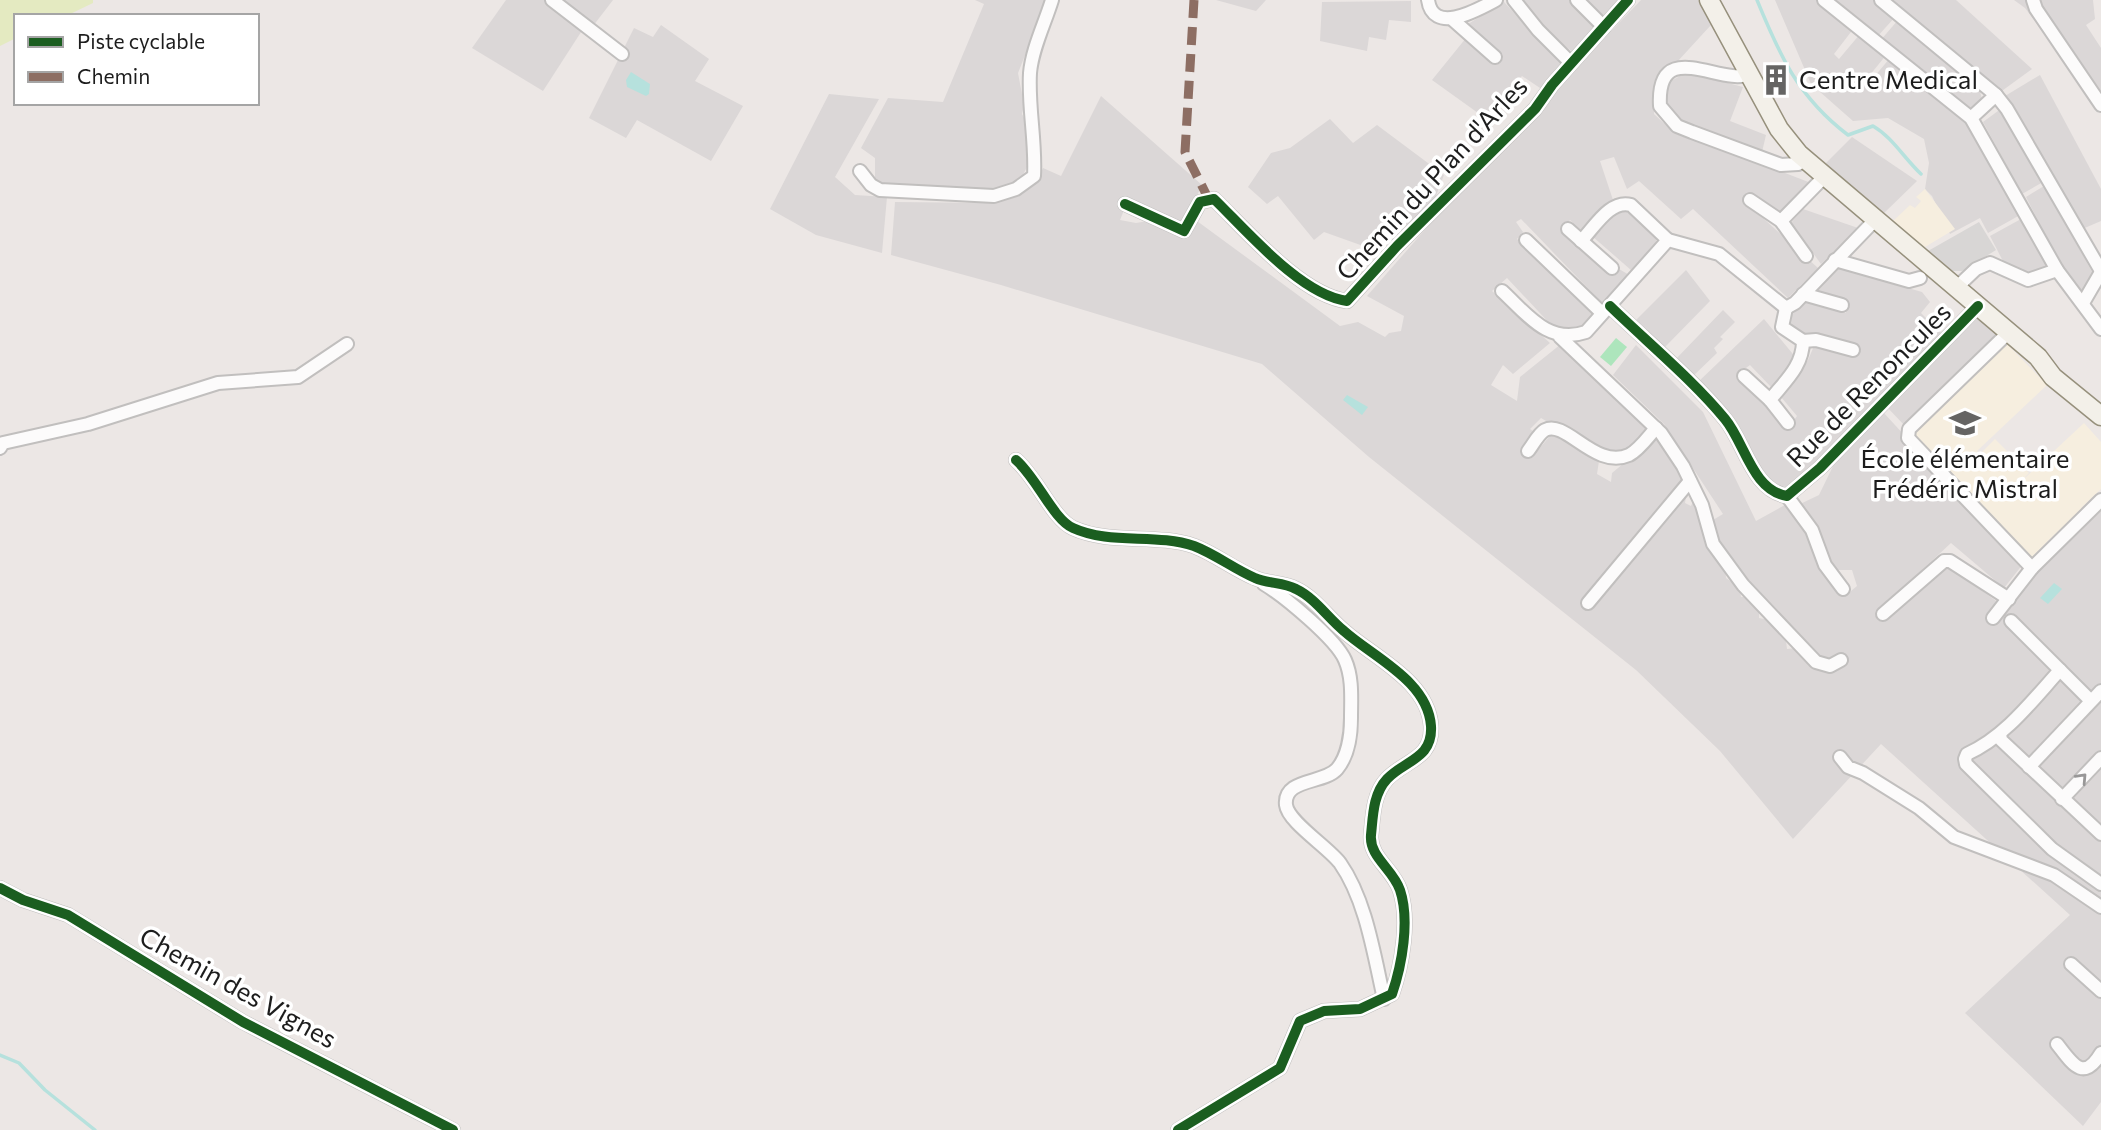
<svg xmlns="http://www.w3.org/2000/svg" width="2101" height="1130" viewBox="0 0 2101 1130" font-family="Commissioner,sans-serif">
<style>
.residential{fill:#dbd7d7}
.education{fill:#f6eedf}
.grass{fill:#e4eac1}
.pitch{fill:#ade5bc}
.parking{fill:#d8d6d5}
.water{fill:#b6e1dd}
.lines{fill:none;stroke-linecap:round;stroke-linejoin:round}
.stream{stroke:#b6e1dd;stroke-width:3.5}
.street-casing{stroke:#c1bfbe;stroke-width:16}
.secondary-casing{stroke:#96907c;stroke-width:21}
.street{stroke:#fcfbfb;stroke-width:12}
.secondary{stroke:#f3f0e9;stroke-width:18}
.quiet{stroke:#8d6e63;stroke-width:9;stroke-dasharray:18 9;stroke-linecap:butt}
.cycleway-casing{stroke:#fff;stroke-width:15}
.cycleway{stroke:#1b5e20;stroke-width:10}
.oneway{stroke:#989797}
.labels{text-anchor:middle;stroke-width:7;stroke-linejoin:round;paint-order:stroke}
.poi-label{font-size:26px;fill:#1d1d1d;stroke:#fff;text-anchor:start}
.street-label{font-size:26px;fill:#1d1d1d;stroke:#fff}
</style>
<rect width="100%" height="100%" fill="#ece7e5"/>
<g class="residential">
<path d="M506 0H545L583 29 543 91 472 48Z"/>
<path d="M560 0H613L593 26Z"/>
<path d="M975 0H1047L1018 73 1024 105 1022 114 1030 128 1033 155 1022 177 1008 186 987 190 882 185 875 181V158L861 148 888 98 943 102 984 4Z"/>
<path d="M1216 0H1266L1256 11Z"/>
<path d="M1522 0H1569L1596 28 1573 52 1547 33Z"/>
<path d="M1587 0H1621L1606 18Z"/>
<path d="M1641 0H1698L1711 25 1655 86 1654 114 1670 129 1811 183 1788 210 1777 211 1747 194 1742 199 1818 268 1788 298 1693 209 1681 219 1639 181 1627 189 1614 157 1600 161 1613 200 1583 232 1570 220 1562 230 1611 270 1619 269 1631 276 1604 305 1521 219 1516 222 1523 232 1517 239 1594 313 1583 327 1566 331 1553 327 1507 278 1492 291 1550 343 1513 374 1503 365 1491 385 1517 401 1520 377 1561 344 1644 423 1646 432 1628 452 1611 455 1594 449 1541 418 1530 429 1536 433 1525 450 1533 456 1555 430 1599 461 1597 474 1611 482 1612 473 1659 434 1680 468 1687 491 1685 503 1691 506 1694 499 1725 565 1726 578 1740 588 1741 597 1749 596 1759 606V618L1764 619 1767 614 1785 633 1787 649 1796 648 1820 671 1841 665 1825 663 1740 571 1715 533 1713 520 1723 514 1664 424 1613 375 1636 345 1703 412 1756 521 1785 505 1807 532 1824 572 1845 596 1857 586 1852 570H1836L1814 525 1798 505 1819 495 1837 458 1883 412 2023 564 2004 588 1951 543 1879 610 1946 565 1999 603 1997 622 2041 567 2101 511V1102L2083 1126 1965 1013 2070 915 1881 744 1793 839 1720 751 1636 670 1369 457 1262 364 1001 285 891 255 895 202 994 203 1016 197 1037 180 1043 168 1061 176 1101 96 1202 185 1182 227 1124 210 1120 220 1136 223 1148 221 1187 239 1197 221 1340 326 1358 322 1385 337 1389 333 1401 331 1404 316 1367 296 1472 176Z"/>
<path d="M1775 0H1821L1854 28 1834 54 1839 59 1860 34 1887 54 1865 81 1869 83 1890 58 1964 118 2020 215 1988 233 1980 218 1950 234 1932 196 1925 189 1929 163 1924 139 1888 118 1853 121 1811 84Z"/>
<path d="M1832 0H1874L1895 17 1877 37Z"/>
<path d="M1887 0H1956L2032 69 1999 93Z"/>
<path d="M2014 0H2093L2095 19 2086 25 2101 48V108L2025 8Z"/>
<path d="M1411 1V22L1389 20 1386 40 1369 37 1367 51 1320 41 1322 2Z"/>
<path d="M1504 2 1563 65 1543 90 1522 76 1485 118 1432 80 1466 38 1499 63 1503 59 1468 24Z"/>
<path d="M1898 20 1978 84 1982 99 1975 109 1967 110 1880 41Z"/>
<path d="M661 25 709 59 695 81 743 106 711 161 637 120 626 138 589 118 634 28 653 37Z"/>
<path d="M1687 72 1743 87 1730 121 1766 135 1762 152 1677 120 1666 111 1664 97 1671 81Z"/>
<path d="M2040 75 2101 189V221L2080 230 2005 96Z"/>
<path d="M829 94 879 99 835 177 855 195 887 197 882 253 816 235 770 209Z"/>
<path d="M1998 111 2006 113 2043 182 2022 194 1983 122Z"/>
<path d="M1330 119 1353 143 1377 125 1444 175 1434 201 1392 238 1385 235 1380 252 1324 232 1314 240 1278 196 1267 204 1248 187 1271 153 1290 148Z"/>
<path d="M1852 137 1917 181 1882 215 1823 166Z"/>
<path d="M2044 186 2095 277 2087 291 2079 294 2068 280 2026 197Z"/>
<path d="M1620 208 1629 209 1657 238 1655 245 1631 270 1592 236Z"/>
<path d="M1803 209 1858 228 1821 264 1791 223Z"/>
<path d="M2021 219 2048 266 2032 274 2005 265 1990 236Z"/>
<path d="M1835 267 1922 292 1930 302 1921 313 1944 336 1790 491H1779L1763 473 1731 416 1697 383 1764 319 1797 359 1771 387 1750 365 1739 373 1787 430 1797 416 1781 397 1808 360 1814 346 1854 356 1856 345 1803 334 1791 325 1792 315 1803 302 1846 313V303L1815 291Z"/>
<path d="M1686 270 1710 301 1664 348 1635 321Z"/>
<path d="M1723 310 1735 322 1720 337 1723 339 1714 348 1717 353 1692 377 1675 360Z"/>
<path d="M1980 315 1998 336 1906 427 1886 406Z"/>
</g>
<g class="education">
<path d="M1925 189 1955 229 1925 247 1893 221 1910 205 1915 208 1921 201 1916 197Z"/>
<path d="M2006 343 2047 385 1977 451 1980 454 1995 439 2029 473 2012 490 2084 423 2101 442V489L2081 508 2085 513 2059 538 2055 534 2031 558 1911 435Z"/>
</g>
<path class="grass" d="M0 0H93V3L66 16H16V38L0 46Z"/>
<path class="pitch" d="M1616 338 1627 347 1611 366 1600 357Z"/>
<path class="parking" d="M1979 222 1996 250 1962 271H1951L1928 251Z"/>
<g class="water">
<path d="M631 72 650 84 649 94 646 96 627 87 626 80Z"/>
<path d="M1347 395 1368 407 1362 415 1343 400Z"/>
<path d="M2054 583 2062 589 2048 604 2040 598Z"/>
</g>
<g class="lines">
<g class="stream">
<path d="M1757 0C1780 56 1798 97 1848 135L1873 126C1892 137 1904 158 1921 174"/>
<path d="M0 1055 19 1063 45 1090 95 1130"/>
</g>
<defs>
<g id="street">
<path d="M552 0 622 54"/>
<path d="M1428 0C1433 36 1479 9 1496 0"/>
<path d="M1514 0 1538 30 1571 63"/>
<path d="M1577 0 1604 27"/>
<path d="M1824 0 1971 118 2057 270 2101 329"/>
<path d="M1881 0 1996 95 2007 109 2101 271"/>
<path d="M2033 0 2036 9 2101 105"/>
<path d="M1452 19 1495 57"/>
<path d="M1749 74C1722 87 1656 35 1660 106L1677 126 1692 132 1781 165 1798 164 1804 160"/>
<path d="M1971 118 1996 95"/>
<path d="M860 171 871 185 880 190 994 196 1016 189 1034 176C1036 141 1028 108 1030 73 1032 49 1045 23 1052 0"/>
<path d="M1750 200 1781 221 1806 256"/>
<path d="M1125 204 1184 231 1200 202 1214 199C1247 231 1301 295 1347 301L1397 246 1535 109 1552 85 1628 0"/>
<path d="M1781 221 1824 177"/>
<path d="M1568 229 1612 268"/>
<path d="M1526 240 1602 313"/>
<path d="M1581 241C1594 228 1610 199 1631 205L1668 240"/>
<path d="M1835 260 1909 281 1920 278"/>
<path d="M1956 288 1976 269 1990 263 2028 280 2057 270"/>
<path d="M1502 291C1527 314 1548 345 1586 332L1668 240 1719 254 1786 308 1795 303 1875 220"/>
<path d="M1803 294 1842 305"/>
<path d="M2083 303 2101 272"/>
<path d="M1610 306C1646 341 1694 381 1725 419 1745 443 1752 490 1787 496L1820 468 1978 306"/>
<path d="M1786 308 1782 327 1803 341C1803 366 1785 381 1770 400L1788 423"/>
<path d="M2009 332 1909 429 1908 438 2032 568 2101 500"/>
<path d="M1560 337 1661 433 1683 466 1702 505 1713 544 1743 585 1816 662 1830 666 1841 660"/>
<path d="M1803 341 1816 340 1853 350"/>
<path d="M1744 376 1770 400"/>
<path d="M0 448 3 443 88 424 218 383 298 377 347 344"/>
<path d="M1528 451C1533 445 1538 434 1545 430 1566 419 1595 470 1629 455 1639 450 1648 437 1656 428"/>
<path d="M1016 460C1037 478 1053 519 1073 528 1110 545 1156 533 1194 546 1215 554 1234 569 1255 578 1268 584 1283 582 1296 589 1315 598 1328 618 1344 631 1373 657 1428 681 1431 726 1433 759 1405 760 1387 779 1373 794 1373 816 1371 835 1369 857 1393 869 1400 890 1410 920 1402 965 1392 994L1360 1009 1324 1011 1300 1021 1280 1068 1178 1130"/>
<path d="M1787 496 1812 530 1825 565 1843 589"/>
<path d="M1264 584C1284 596 1336 639 1345 660 1353 678 1351 699 1351 718 1351 734 1348 756 1337 769 1324 784 1283 778 1286 805 1288 822 1328 847 1340 863 1366 900 1374 955 1384 999"/>
<path d="M1588 603 1690 481"/>
<path d="M1883 614 1944 561H1950L2009 599"/>
<path d="M1993 618 2032 568"/>
<path d="M2011 621 2091 701"/>
<path d="M2060 670C2032 701 2005 737 1967 754L1965 759 1966 764 2052 849 2101 884"/>
<path d="M2000 734 2001 740 2101 834"/>
<path d="M1840 757 1848 767 1863 773 1919 808 1954 837 2054 875 2101 907"/>
<path d="M2029 767 2101 691"/>
<path d="M2062 799 2101 758"/>
<path d="M0 888 23 900 68 915 243 1022 453 1130"/>
<path d="M2071 964 2101 991"/>
<path d="M2057 1044C2072 1063 2083 1083 2101 1053"/>
</g>
<path id="secondary" d="M1709 0 1779 129 1799 154 2038 357 2053 377 2101 416"/>
</defs>
<use href="#street" class="street-casing"/>
<use href="#secondary" class="secondary-casing"/>
<use href="#street" class="street"/>
<use href="#secondary" class="secondary"/>
<path class="quiet" d="M1194 0 1185 152 1208 198"/>
<defs>
<g id="cycleway">
<path d="M1125 204 1184 231 1200 202 1214 199C1247 231 1301 295 1347 301L1397 246 1535 109 1552 85 1628 0"/>
<path d="M1610 306C1646 341 1694 381 1725 419 1745 443 1752 490 1787 496L1820 468 1978 306"/>
<path d="M1016 460C1037 478 1053 519 1073 528 1110 545 1156 533 1194 546 1215 554 1234 569 1255 578 1268 584 1283 582 1296 589 1315 598 1328 618 1344 631 1373 657 1428 681 1431 726 1433 759 1405 760 1387 779 1373 794 1373 816 1371 835 1369 857 1393 869 1400 890 1410 920 1402 965 1392 994L1360 1009 1324 1011 1300 1021 1280 1068 1178 1130"/>
<path d="M0 888 23 900 68 915 243 1022 453 1130"/>
</g>
</defs>
<use href="#cycleway" class="cycleway-casing"/>
<use href="#cycleway" class="cycleway"/>
</g>
<defs><path id="oneway-chevron" d="M-2-3.5L2.5 0L-2 3.5" fill="none" stroke-width="1.6" stroke-linecap="round" stroke-linejoin="round" transform="scale(1.75)"/></defs>
<use class="oneway" href="#oneway-chevron" transform="translate(2082 778) rotate(-47)"/>
<defs>
<symbol id="building-bare" viewBox="-9 -9 18 18"><path d="M-4-6H4V6H1V3H-1V6H-4ZM-2.5-4.3h1.7v1.8h-1.7ZM.8-4.3h1.7v1.8H.8ZM-2.5-1h1.7V.8h-1.7ZM.8-1h1.7V.8H.8Z" fill="#656463" stroke="#fff" stroke-width="2.5" paint-order="stroke"/></symbol>
<symbol id="school-bare" viewBox="-9 -9 18 18"><path d="M0-5L7-2L0 1L-7-2ZM-4 1L0 2.5L4 1V4Q0 6-4 4Z" fill="#656463" stroke="#fff" stroke-width="2.5" paint-order="stroke"/></symbol>
</defs>
<g fill-rule="evenodd">
<use href="#building-bare" x="1754" y="58" width="44" height="44"/>
<use href="#school-bare" x="1943" y="401" width="44" height="44"/>
</g>
<g class="labels">
<g class="poi-label">
<text x="1799" y="89">Centre Medical</text>
<text x="1965" y="468" text-anchor="middle">École élémentaire<tspan x="1965" dy="30">Frédéric Mistral</tspan></text>
</g>
<g class="street-label">
<text transform="translate(1432 179) rotate(-47)" y="9">Chemin du Plan d'Arles</text>
<text transform="translate(1869 385) rotate(-45)" y="9">Rue de Renoncules</text>
<text transform="translate(238 988) rotate(29)" y="9">Chemin des Vignes</text>
</g>
</g>
<rect x="14" y="14" width="245" height="91" fill="#ffffff" stroke="#a5a5a5" stroke-width="2"/>
<rect x="28" y="37" width="35" height="10" fill="#1b5e20" stroke="#a5a5a5" stroke-width="2"/>
<text x="77" y="49" font-size="21" fill="#1d1d1d">Piste cyclable</text>
<rect x="28" y="72" width="35" height="10" fill="#8d6e63" stroke="#a5a5a5" stroke-width="2"/>
<text x="77" y="84" font-size="21" fill="#1d1d1d">Chemin</text>
</svg>
